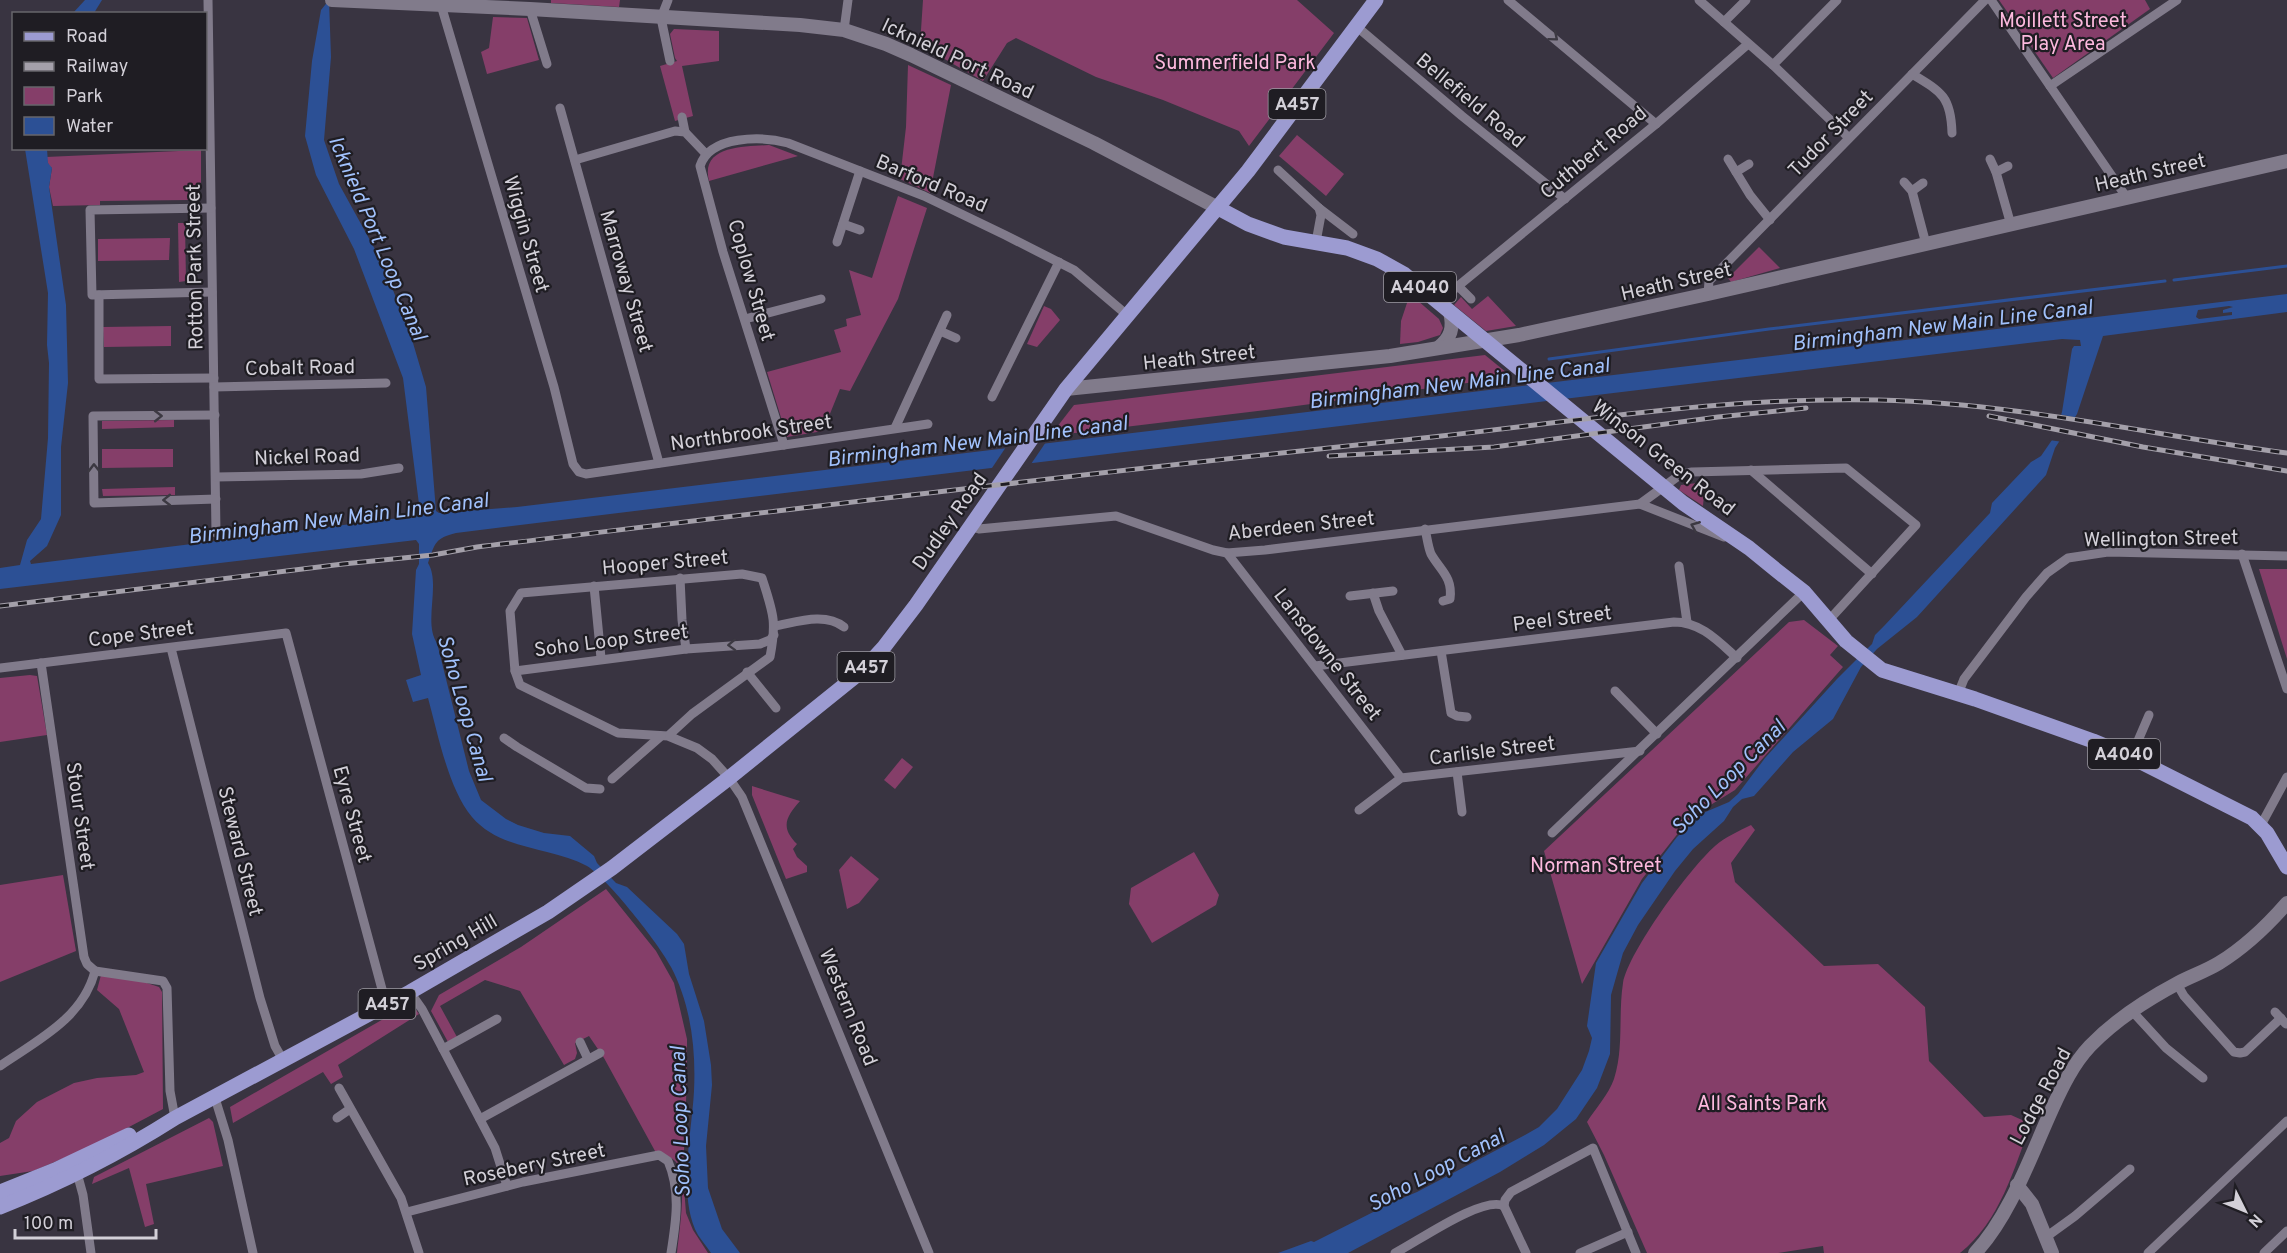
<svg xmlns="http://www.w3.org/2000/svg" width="2287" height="1253" viewBox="0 0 2287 1253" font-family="Overpass,sans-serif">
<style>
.green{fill:#853e69}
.water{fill:#2c5095;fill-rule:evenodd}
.pier{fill:#393441}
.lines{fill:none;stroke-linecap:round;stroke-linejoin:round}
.stream{stroke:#2c5095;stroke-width:3}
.street{stroke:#817b8b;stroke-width:9}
.secondary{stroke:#817b8b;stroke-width:14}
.primary{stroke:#9c9bd1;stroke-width:15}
.rail-casing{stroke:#a4a0aa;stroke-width:5}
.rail{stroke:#1f1d23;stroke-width:3;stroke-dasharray:9;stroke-linecap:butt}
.oneway{stroke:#3c3942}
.labels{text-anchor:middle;stroke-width:4.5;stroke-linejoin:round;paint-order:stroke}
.shield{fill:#1f1d23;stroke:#9d9aa2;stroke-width:1.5}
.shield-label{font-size:18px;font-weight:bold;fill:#d3d0d8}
.park-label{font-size:20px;fill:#fdb9de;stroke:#1f1d23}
.street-label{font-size:20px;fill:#d3d0d8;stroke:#1f1d23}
.water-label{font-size:21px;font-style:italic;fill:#a1c1fc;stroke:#1f1d23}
</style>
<rect width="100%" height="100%" fill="#393441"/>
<g class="green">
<path d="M551 0H620L619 7 551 3Z"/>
<path d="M923 0H1297L1334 33 1249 146 1239 131 1163 100 1096 77 1016 38 1007 43 983 81 920 45Z"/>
<path d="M1999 0H2145L2150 9 2053 78Z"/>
<path d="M493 17 527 18 539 60 487 74 481 52 489 48Z"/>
<path d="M674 29 719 31V61L682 66 693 116 675 121 660 66 677 61 675 58 670 34Z"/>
<path d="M908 65 951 85 930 193 900 179 906 127Z"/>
<path d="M1297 135 1344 174 1326 196 1279 156Z"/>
<path d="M769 145 798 156 709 181C700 145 745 147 769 145Z"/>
<path d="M201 150V188L189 189V200L100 201V205L53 206 49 187 52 168 49 166 46 157Z"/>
<path d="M898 196 927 208 898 299 850 391 840 389 823 431 787 437 767 372 841 352 834 330 847 326 846 319 861 315 849 270 872 278Z"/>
<path d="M178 223H185L186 281 179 282Z"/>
<path d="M170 238 169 260 98 261V239Z"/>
<path d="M1759 247 1780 268 1731 282 1728 278Z"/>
<path d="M1410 294 1439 319 1443 328 1440 335 1418 342 1400 344 1401 321Z"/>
<path d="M1488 296 1516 326 1486 331 1454 305 1461 297 1472 309Z"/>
<path d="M1044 306 1051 309 1060 320 1037 347 1027 344Z"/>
<path d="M171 326V346L104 347 103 327Z"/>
<path d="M1485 355 1512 377 1266 410 1050 436 1074 405Z"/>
<path d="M174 420V427L102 429V421Z"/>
<path d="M102 449H173V467L102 468Z"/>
<path d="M1705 482 1703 506 1679 490 1681 485Z"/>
<path d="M175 487V495L103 496 102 489Z"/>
<path d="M2259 569H2287V659Z"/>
<path d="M1804 620 1838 646 1830 655 1843 667 1735 790 1704 809 1679 832 1642 879 1582 984 1544 851 1789 622Z"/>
<path d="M30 675 37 676 47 735 0 742V678Z"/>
<path d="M902 758 913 767 895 789 884 780Z"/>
<path d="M752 786 800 801C786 817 780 827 797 844L793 849 797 857 807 866V872L786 879 752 795Z"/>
<path d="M1751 825 1755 830 1731 863 1735 882 1824 966 1878 964 1925 1007 1929 1061 1984 1117 2011 1115 2031 1124C2014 1168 2000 1222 1960 1253H1824L1823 1246 1778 1253H1647L1604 1155 1587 1122C1595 1109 1609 1094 1614 1079 1624 1048 1618 1015 1623 983 1629 951 1690 868 1715 846 1725 837 1739 831 1751 825Z"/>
<path d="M1194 852 1219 895 1216 905 1152 943 1129 904 1131 888Z"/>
<path d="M851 856 879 879 859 903 847 909 839 870Z"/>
<path d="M63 875 76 951 0 982V885Z"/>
<path d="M606 889 656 951 674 983 687 1039V1077L683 1175 686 1213 693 1230 708 1253H677C679 1232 688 1180 676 1162 671 1156 662 1154 655 1151L604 1058 589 1036 575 1043 577 1053 575 1059 564 1065 520 991 485 980 440 1006 457 1037 448 1042 431 1011 439 995 521 947Z"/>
<path d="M101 975 132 978 159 987 162 992 163 1109 95 1145 33 1171 0 1176V1143L9 1138 16 1121 37 1102 74 1083 97 1078 136 1075 144 1072 119 1009 97 990Z"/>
<path d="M406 1006 414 1007 419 1014 338 1065 343 1077 331 1084 323 1072 233 1123 230 1107Z"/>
<path d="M209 1118 213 1122 223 1166 146 1184 154 1224 145 1227 129 1168 92 1184 94 1177Z"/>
</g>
<g class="water">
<path d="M85 0H102L94 13H73Z"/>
<path d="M329 0 331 57 324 140 339 184 377 253 393 290 413 343 426 387 436 511 439 513 517 507 2287 294V312L2103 336 2077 414 2055 448 2046 475 1917 617 1877 649 1861 667 1833 719 1793 752 1754 796 1742 799 1733 807 1724 821 1693 849 1675 871 1638 925 1623 953 1611 995 1610 1054 1597 1088 1576 1119 1544 1145 1500 1172 1348 1253H1278L1311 1241 1314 1242 1393 1202 1417 1192 1525 1135 1539 1127 1557 1109 1582 1070 1589 1051 1592 1038 1587 1026 1596 963 1642 883 1677 837 1691 823 1703 813 1729 802 1738 794 1765 758 1837 679 1872 644 1875 635 1884 626 1990 513 1992 503 2031 462 2041 456 2052 440 2062 412 2072 349 2074 346H2081L2080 340 2062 339 651 509 456 533C435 538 435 543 428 563 441 584 423 623 437 643L469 771 481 800 506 819 518 825 544 833 570 836 594 856 597 863 616 883 627 887 677 934 684 944 689 974 704 1021 711 1065 712 1085 706 1146 708 1188 722 1229 740 1253H711C707 1247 702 1241 698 1235 677 1198 692 1131 694 1091 696 1049 691 1005 671 967 659 944 608 879 587 866 550 846 501 851 472 817 448 788 438 734 428 698L413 702 406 680 421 675 412 634 416 570 419 564V544L416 540 0 589V568L20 565 27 540 41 519 48 438 49 363 47 345 48 293 25 149H47L48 163 52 168 49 187 66 305 68 383 61 447V515L47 546 30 561 31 564 415 516 420 512 403 378 354 249 316 175 305 136 312 61 321 10ZM2229 306 2233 307 2223 310V313L2232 312V315L2199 319 2196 317 2198 310Z"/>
</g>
<g class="pier">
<path d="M2058 414 2079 418 2063 442 2049 440Z"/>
<path d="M1046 442 1029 467 990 471 1006 447Z"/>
</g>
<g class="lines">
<g class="stream">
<path d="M2174 280 2287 266"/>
<path d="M1549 359 1769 329 2165 281"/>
</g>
<g class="street">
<path d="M208 0 216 533"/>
<path d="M668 0 661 18 670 61"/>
<path d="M1508 0 1656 124"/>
<path d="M1699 0 1773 65 1849 138"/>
<path d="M1991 0 2127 198"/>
<path d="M441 5 554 387 573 464 579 472 586 474 928 424"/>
<path d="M530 9 547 64"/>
<path d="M1724 22 1746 0"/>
<path d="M1356 26 1462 116 1565 199"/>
<path d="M844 30 848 0"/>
<path d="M1773 65 1837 0"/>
<path d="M1912 74C1942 92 1951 97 1952 133"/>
<path d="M2050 86 2177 0"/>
<path d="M560 108 659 463"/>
<path d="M682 117 685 132"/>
<path d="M1728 159 1750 195 1770 220"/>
<path d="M1990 159 1996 172 2011 225"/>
<path d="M575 160 675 131 685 132 706 154"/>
<path d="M1278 170 1319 208 1353 234"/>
<path d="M1736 172 1749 164"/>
<path d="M1996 172 2008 166"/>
<path d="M1904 182 1912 191 1926 244"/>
<path d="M1912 191 1923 183"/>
<path d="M211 208 90 210 92 295 212 292"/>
<path d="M843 224 860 230"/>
<path d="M837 242 860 171"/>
<path d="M1316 242 1321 215 1319 208"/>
<path d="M1458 286 1471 299"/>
<path d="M1452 291 1656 124 1748 44"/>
<path d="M1708 294 1709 281 1985 0"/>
<path d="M99 295V379L214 378"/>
<path d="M745 319 821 299"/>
<path d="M940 331 956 338"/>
<path d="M214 387 386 383"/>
<path d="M992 397 1059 262"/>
<path d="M215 415 93 416 94 503 216 499"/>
<path d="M895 428 947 315"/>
<path d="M784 445 723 252 700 166C710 135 762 136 788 143L924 196 1005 235 1074 270 1127 315"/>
<path d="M1751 470 1872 574"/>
<path d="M216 477 361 474 399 468"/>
<path d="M1640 504 1724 537"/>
<path d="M972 527 979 529 1116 516 1213 550 1227 553 1265 550 1640 504 1681 474 1692 472 1846 468 1916 525 1829 620"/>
<path d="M1425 529C1427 537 1428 547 1431 554 1440 570 1453 577 1450 599L1443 601"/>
<path d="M1227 553 1401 778"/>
<path d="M2242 554 2287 689"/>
<path d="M1679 566 1687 622"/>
<path d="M680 578 682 620 686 649"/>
<path d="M594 586 601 658"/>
<path d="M1373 593 1379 611 1402 655"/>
<path d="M1350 596 1393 591"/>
<path d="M775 626C797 622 825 612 844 627"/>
<path d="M171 648 260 998 275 1046 283 1060"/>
<path d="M1441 651 1451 713 1457 716 1467 717"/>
<path d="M41 663 84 957 87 964 95 971"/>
<path d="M1315 666 1674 622C1701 622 1718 641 1737 658"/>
<path d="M0 668 286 633 386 1004"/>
<path d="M515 671 686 649 760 644 770 640 774 635"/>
<path d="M747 672 776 708"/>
<path d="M1615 691 1657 734"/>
<path d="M1958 694 1964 679 2026 597 2047 573 2068 558 2108 552 2287 556"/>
<path d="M668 736 692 714 770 657C777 620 773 613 762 578L742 574 521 593 510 611 515 671 520 685 618 733 668 736 697 748 712 759 729 778 742 797 929 1253"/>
<path d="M504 738 517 747 586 788 600 789"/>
<path d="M2131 757 2149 715"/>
<path d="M1457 772 1462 812"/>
<path d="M612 779 661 736"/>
<path d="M1359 810 1401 778 1640 751"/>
<path d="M2261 825 2287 777"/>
<path d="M1552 833 1804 592"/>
<path d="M95 971 163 981 167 988 170 1091 175 1118"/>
<path d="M2177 984 2184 996 2234 1052 2240 1053 2245 1052 2281 1018"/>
<path d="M410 992 422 1009 495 1148 507 1186"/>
<path d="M2132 1011 2166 1048 2203 1078"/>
<path d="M2275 1012 2286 1024"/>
<path d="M580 1042 588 1059"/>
<path d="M443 1049 497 1019"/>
<path d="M0 1066C38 1040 83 1018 95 971"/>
<path d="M339 1088 401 1198 419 1253"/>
<path d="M215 1098 228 1140 253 1253"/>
<path d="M337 1118 350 1109"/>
<path d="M480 1119 600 1053"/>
<path d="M77 1173 83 1195 91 1253"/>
<path d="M407 1212 523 1182 659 1155 668 1161C681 1191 676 1222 671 1253"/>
<path d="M2046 1237 2075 1216 2130 1169"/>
<path d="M1395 1253C1417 1242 1483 1195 1504 1206"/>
<path d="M1526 1253 1504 1206 1505 1200 1511 1192 1593 1148 1636 1253"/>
<path d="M1580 1253 1628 1232"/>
<path d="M2148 1253 2287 1121"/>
<path d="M2264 1253 2287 1231"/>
</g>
<g class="secondary">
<path d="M332 0 530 9 800 25 844 30 886 44 911 55 1094 143 1218 208"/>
<path d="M1438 348C1451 338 1454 328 1450 312"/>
<path d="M1066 389 1390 356 1519 335 1708 294 2287 161"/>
<path d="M2017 1185 2032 1204 2052 1253"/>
<path d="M1975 1253C2010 1216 2031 1155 2052 1109 2062 1087 2073 1064 2090 1046 2115 1020 2146 1000 2178 983 2191 976 2206 971 2219 963 2245 947 2267 926 2287 903"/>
</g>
<g class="primary">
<path d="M1218 208 1248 224 1284 237 1347 248 1377 259 1404 274 1683 503 1749 548 1776 570 1804 592 1846 641 1882 670 1975 699 2093 741 2131 757 2252 818 2267 833 2287 867"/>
<path d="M0 1192 55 1170 129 1135"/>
<path d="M0 1207C61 1183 120 1153 175 1118L410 992 548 912 612 868 729 778 862 671 884 647 916 605 1066 389 1248 171 1376 0"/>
</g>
<defs>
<g id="rail">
<path d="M1989 416 2143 447 2287 471"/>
<path d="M1329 456 1494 447 1718 417 1806 408"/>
<path d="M0 606 343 564 433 555 477 547C786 510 1095 472 1405 440 1562 424 1720 396 1879 400 2016 403 2151 435 2287 453"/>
</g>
</defs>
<use href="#rail" class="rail-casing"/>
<use href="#rail" class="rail"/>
</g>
<defs><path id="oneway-chevron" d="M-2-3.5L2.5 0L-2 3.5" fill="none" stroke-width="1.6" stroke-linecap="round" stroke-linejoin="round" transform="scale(1.5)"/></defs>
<g class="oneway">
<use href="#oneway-chevron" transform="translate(1554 37) rotate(40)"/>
<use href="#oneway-chevron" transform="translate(158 416) rotate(-1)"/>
<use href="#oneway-chevron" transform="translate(94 468) rotate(-91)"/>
<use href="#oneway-chevron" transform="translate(167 500) rotate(179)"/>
<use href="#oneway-chevron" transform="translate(1695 526) rotate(-158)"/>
<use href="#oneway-chevron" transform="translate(732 645) rotate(178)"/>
</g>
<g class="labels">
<g class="shield">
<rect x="1268.5" y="89" width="57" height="30" rx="4.5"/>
<rect x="1384" y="272" width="72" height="30" rx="4.5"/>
<rect x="837.5" y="652" width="57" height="30" rx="4.5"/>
<rect x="2088" y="739" width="72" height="30" rx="4.5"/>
<rect x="358.5" y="989" width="57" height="30" rx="4.5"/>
</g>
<g class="shield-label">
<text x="1297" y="110">A457</text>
<text x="1420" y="293">A4040</text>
<text x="866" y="673">A457</text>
<text x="2124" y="760">A4040</text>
<text x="387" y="1010">A457</text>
</g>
<g class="park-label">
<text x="2063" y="27">Moillett Street<tspan x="2063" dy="23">Play Area</tspan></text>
<text x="1235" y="69">Summerfield Park</text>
<text x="1596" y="872">Norman Street</text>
<text x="1762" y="1110">All Saints Park</text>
</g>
<g class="street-label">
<text transform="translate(958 58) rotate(25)" y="7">Icknield Port Road</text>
<text transform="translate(1471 100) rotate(40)" y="7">Bellefield Road</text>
<text transform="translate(1830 133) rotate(-46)" y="7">Tudor Street</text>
<text transform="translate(1593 152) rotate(-40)" y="7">Cuthbert Road</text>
<text transform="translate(2150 172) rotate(-13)" y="7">Heath Street</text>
<text transform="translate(932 183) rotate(23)" y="7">Barford Road</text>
<text transform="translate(527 234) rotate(74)" y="7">Wiggin Street</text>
<text transform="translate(194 267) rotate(-91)" y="7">Rotton Park Street</text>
<text transform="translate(752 280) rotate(74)" y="7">Coplow Street</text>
<text transform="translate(627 281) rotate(74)" y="7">Marroway Street</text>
<text transform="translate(1676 281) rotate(-13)" y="7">Heath Street</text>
<text transform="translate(1199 357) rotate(-6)" y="7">Heath Street</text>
<text transform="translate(300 367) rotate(-1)" y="7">Cobalt Road</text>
<text transform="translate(751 432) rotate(-8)" y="7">Northbrook Street</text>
<text transform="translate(307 456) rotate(-2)" y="7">Nickel Road</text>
<text transform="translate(1664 457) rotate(38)" y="7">Winson Green Road</text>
<text transform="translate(949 521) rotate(-55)" y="7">Dudley Road</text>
<text transform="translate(1301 525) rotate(-6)" y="7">Aberdeen Street</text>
<text transform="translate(2161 538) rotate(-1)" y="7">Wellington Street</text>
<text transform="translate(665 562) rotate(-5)" y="7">Hooper Street</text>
<text transform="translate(1562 618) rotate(-7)" y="7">Peel Street</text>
<text transform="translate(141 633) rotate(-7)" y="7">Cope Street</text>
<text transform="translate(611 640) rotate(-7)" y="7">Soho Loop Street</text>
<text transform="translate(1328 654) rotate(52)" y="7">Lansdowne Street</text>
<text transform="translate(1492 750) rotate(-7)" y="7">Carlisle Street</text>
<text transform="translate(353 814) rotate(75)" y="7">Eyre Street</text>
<text transform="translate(81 816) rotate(82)" y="7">Stour Street</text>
<text transform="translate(241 851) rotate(76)" y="7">Steward Street</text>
<text transform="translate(455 942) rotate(-30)" y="7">Spring Hill</text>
<text transform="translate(849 1007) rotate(68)" y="7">Western Road</text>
<text transform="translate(2040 1096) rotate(-62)" y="7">Lodge Road</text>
<text transform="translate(534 1164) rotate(-12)" y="7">Rosebery Street</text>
</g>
<g class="water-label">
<text transform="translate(378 238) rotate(67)" y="7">Icknield Port Loop Canal</text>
<text transform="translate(1942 325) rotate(-7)" y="7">Birmingham New Main Line Canal</text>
<text transform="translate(1459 383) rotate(-7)" y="7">Birmingham New Main Line Canal</text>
<text transform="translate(977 441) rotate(-7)" y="7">Birmingham New Main Line Canal</text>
<text transform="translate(338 518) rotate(-7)" y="7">Birmingham New Main Line Canal</text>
<text transform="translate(465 708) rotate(74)" y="7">Soho Loop Canal</text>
<text transform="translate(1728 777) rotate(-45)" y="7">Soho Loop Canal</text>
<text transform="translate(680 1122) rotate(-92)" y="7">Soho Loop Canal</text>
<text transform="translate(1436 1170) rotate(-28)" y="7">Soho Loop Canal</text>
</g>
</g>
<rect x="12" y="12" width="195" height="138" fill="#1f1d23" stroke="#67656b" stroke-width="1.5"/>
<rect x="24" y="32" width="30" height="9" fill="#9c9bd1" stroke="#67656b" stroke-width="1.5"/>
<text x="66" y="42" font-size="18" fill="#d3d0d8">Road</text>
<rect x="24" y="62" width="30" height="9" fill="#a4a0aa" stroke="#67656b" stroke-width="1.5"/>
<text x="66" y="72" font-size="18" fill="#d3d0d8">Railway</text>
<rect x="24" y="87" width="30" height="18" fill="#853e69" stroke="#67656b" stroke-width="1.5"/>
<text x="66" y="102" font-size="18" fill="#d3d0d8">Park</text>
<rect x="24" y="117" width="30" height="18" fill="#2c5095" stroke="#67656b" stroke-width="1.5"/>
<text x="66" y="132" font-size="18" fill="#d3d0d8">Water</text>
<g transform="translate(2245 1211) rotate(133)" stroke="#1f1d23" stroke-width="4.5" paint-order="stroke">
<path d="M0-4.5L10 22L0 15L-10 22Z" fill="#d3d0d8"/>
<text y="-9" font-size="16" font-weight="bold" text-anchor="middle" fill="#d3d0d8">N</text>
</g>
<path d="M15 1229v9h141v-9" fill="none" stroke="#d3d0d8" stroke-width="3"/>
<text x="24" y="1229" font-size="18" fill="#d3d0d8" stroke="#1f1d23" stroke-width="4.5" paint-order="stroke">100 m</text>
</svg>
